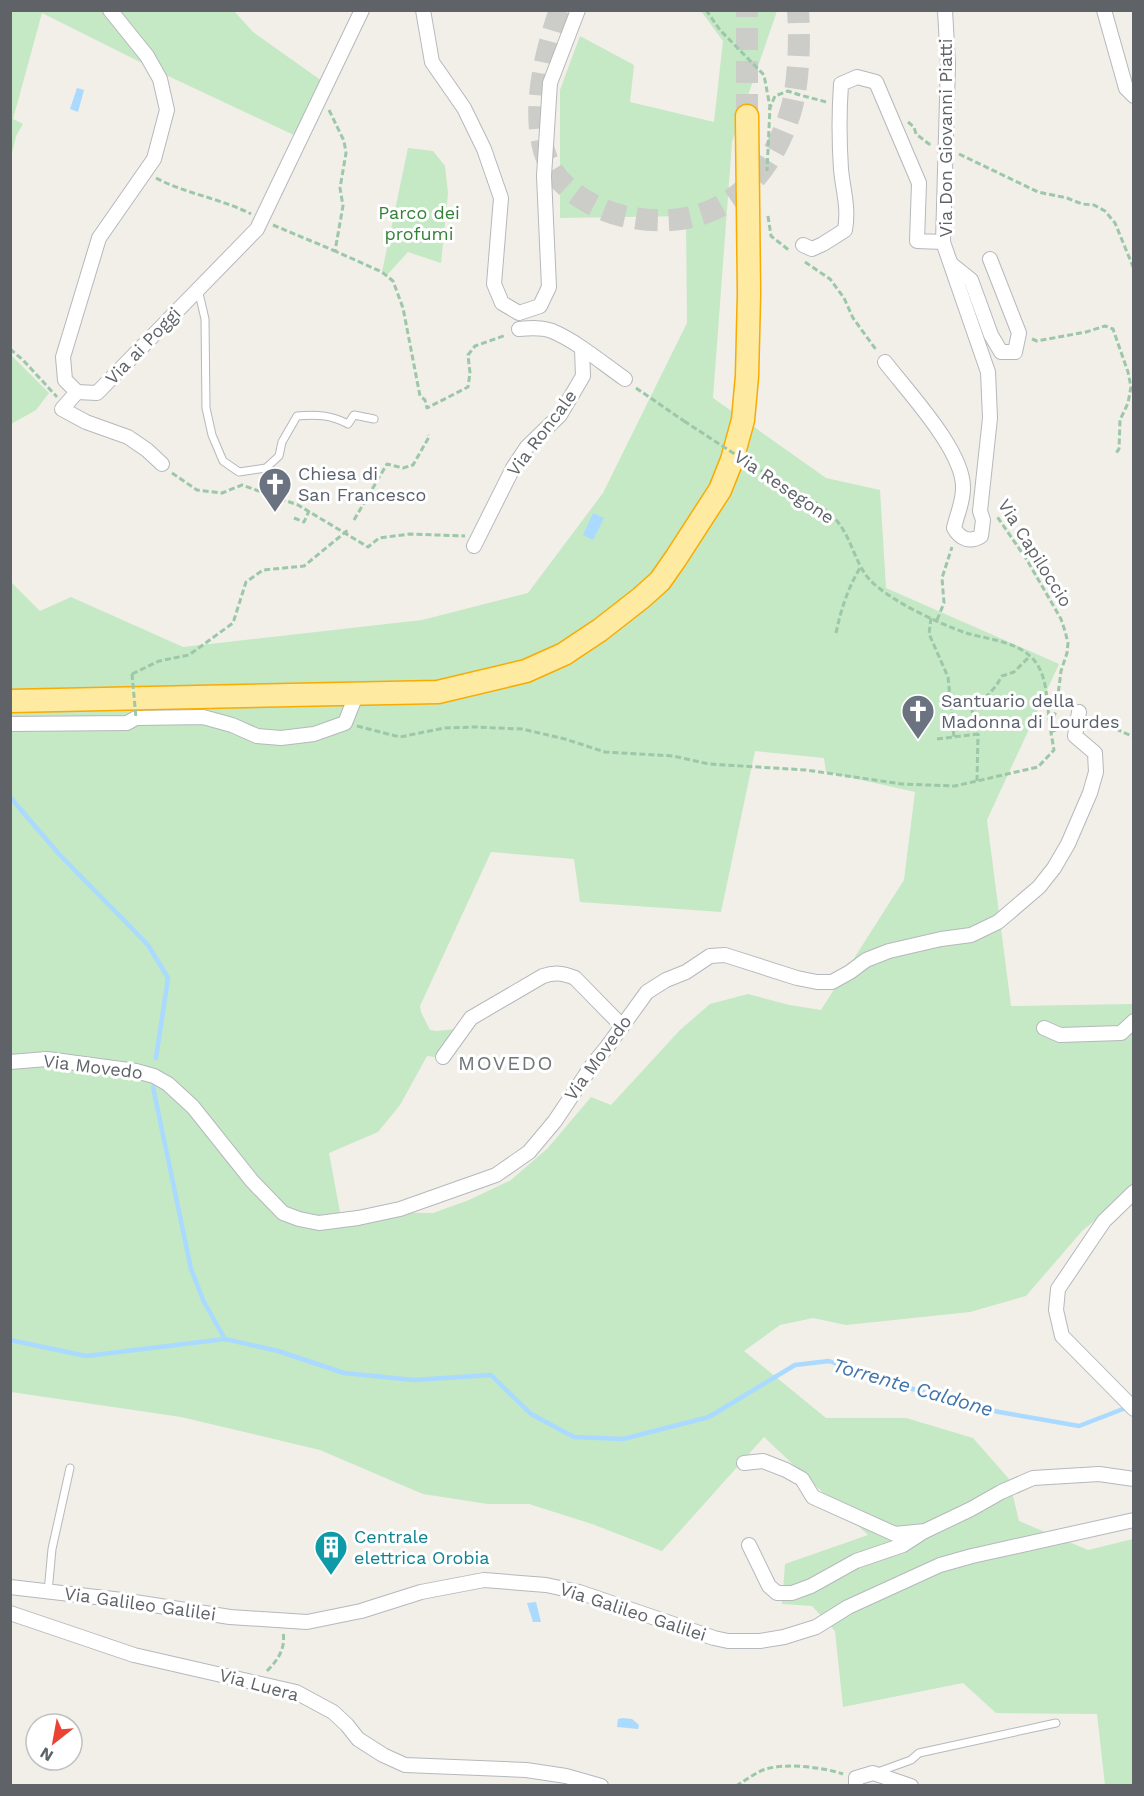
<svg xmlns="http://www.w3.org/2000/svg" width="1144" height="1796" viewBox="0 0 1144 1796" font-family="'Work Sans',sans-serif">
<style>
.green{fill:#c5e8c5;fill-rule:evenodd}
.water{fill:#aadaff}
.lines{fill:none;stroke-linecap:round;stroke-linejoin:round}
.stream{stroke:#aadaff;stroke-width:4.5}
.trunk-tunnel{stroke:#ccccc8;stroke-width:22;stroke-dasharray:22 11;stroke-linecap:butt}
.service-casing{stroke:#b5b8bc;stroke-width:9}
.minor-casing{stroke:#b5b8bc;stroke-width:16}
.trunk-casing{stroke:#f9ab00;stroke-width:25}
.path{stroke:#9cc7a9;stroke-width:3;stroke-dasharray:6 3;stroke-linecap:butt}
.service{stroke:#fff;stroke-width:7}
.minor{stroke:#fff;stroke-width:14}
.trunk{stroke:#feeaa1;stroke-width:22}
.path-bridge{stroke:#9cc7a9;stroke-width:3;stroke-dasharray:6 3;stroke-linecap:butt}
.labels{text-anchor:middle;stroke-width:6;stroke-linejoin:round;paint-order:stroke}
.street-label{font-size:18px;fill:#5f6368;stroke:#fff}
.park-label{font-size:18px;fill:#348238;stroke:#fff}
.worship-label{font-size:18px;fill:#5b616d;stroke:#fff;text-anchor:start}
.culture-label{font-size:18px;fill:#0d838f;stroke:#fff;text-anchor:start}
.neighbourhood-label{font-size:20px;letter-spacing:1.5px;fill:#70757a;stroke:#fff}
.water-label{font-size:20px;font-style:italic;fill:#4174aa;stroke:#fff}
</style>
<rect width="100%" height="100%" fill="#f1efe8"/>
<g class="green">
<path d="M11 11H234L253 32 322 81 296 136 166 75 42 13 13 119 23 124 16 136 11 157Z"/>
<path d="M701 11H777L732 142 713 398 826 478 880 490 886 588 1059 664 987 820 1011 1006 1133 1004 1134 1189 1083 1230 1026 1296 970 1312 846 1325 813 1318 780 1325 744 1351 826 1418H906L973 1438 1009 1479 1019 1521 1088 1550 1133 1539V1785H1105L1097 1714 996 1713 963 1683 843 1707 835 1631 812 1606 782 1604 785 1564 868 1535 764 1437 662 1551 592 1524 529 1504H488L423 1494 320 1450 181 1417 11 1392V582L40 611 71 597 183 647 422 620 528 593 603 493 687 323 686 216 560 218V90L580 36 634 65 630 102 714 122 723 41ZM755 751 824 758 826 772 915 792 904 880 821 1010 789 1005 748 994 710 1004 680 1030 611 1105 591 1097 548 1148 511 1180 469 1200 433 1213 340 1212 329 1153 378 1132 400 1105 427 1056 435 1057 447 1045 456 1029 437 1031 430 1030 421 1012 420 1006 491 852 574 859 580 902 721 912Z"/>
<path d="M408 148 433 151 445 166 448 193 441 263 408 252 386 276 382 272Z"/>
<path d="M10 354 49 393 36 410 11 424Z"/>
</g>
<g class="water">
<path d="M77 88 84 90 78 112 70 109Z"/>
<path d="M593 513 604 518 593 540 583 535Z"/>
<path d="M536 1602 541 1622H533L527 1603Z"/>
<path d="M623 1718 632 1719 639 1725 638 1729 617 1727 618 1719Z"/>
</g>
<g class="lines">
<g class="stream">
<path d="M10 797 58 853 148 945 168 978 156 1058"/>
<path d="M153 1087 191 1269 204 1302 225 1339"/>
<path d="M10 1340 86 1356 225 1339 278 1351 344 1373 414 1380 491 1375 531 1414 574 1437 623 1439 709 1417 795 1365 829 1361 894 1384 999 1412 1079 1426 1123 1409 1134 1396"/>
</g>
<g class="trunk-tunnel">
<path d="M560 10C544 55 528 122 550 166 563 191 596 210 623 216 708 235 767 191 791 110 799 83 800 39 798 10"/>
<path d="M747 116V10"/>
</g>
<defs>
<g id="service">
<path d="M198 289 205 319 206 408 212 435 223 461 239 472 266 468 279 456 282 442 297 416C316 414 331 415 348 424L354 415 374 419"/>
<path d="M48 1592 52 1549 70 1468"/>
<path d="M875 1773 911 1760 919 1753 1056 1723"/>
</g>
<g id="minor">
<path d="M110 10 147 56 160 79 167 110 154 159 99 238 63 357 65 380 77 392 97 393 257 229 362 10"/>
<path d="M423 10 432 62 464 108 484 149 501 198 494 284 502 303 519 313 540 306 549 287 544 176 550 83 578 10"/>
<path d="M1104 10 1126 88 1134 96"/>
<path d="M803 245 812 249 823 244 845 230C849 207 843 191 841 169 839 140 839 113 841 84L857 77 876 82 919 183 917 241 943 242"/>
<path d="M951 264 971 280 991 335 1001 352H1015L1019 333 990 259"/>
<path d="M519 329C530 328 542 327 552 331 578 342 602 363 625 379"/>
<path d="M885 362C908 392 964 451 963 488 963 503 957 514 954 528 960 539 970 543 981 536L983 520 980 511 990 418 988 372 943 242 948 64 945 10"/>
<path d="M77 392 62 409 86 422 128 437 147 450 162 464"/>
<path d="M474 546 513 468 527 447 560 415 583 376 582 349"/>
<path d="M10 724 127 723 136 718 203 717 232 725 257 736 281 738 314 734 345 723 357 693"/>
<path d="M1044 1028 1060 1035 1121 1033 1134 1021"/>
<path d="M443 1057 471 1018 543 976C555 972 563 973 575 978L622 1026"/>
<path d="M10 1062 47 1059 136 1071 154 1076 168 1084 193 1107 252 1181 283 1213 299 1219 319 1223 358 1218 400 1209 496 1175 529 1152 555 1121 593 1064 607 1047 647 992 666 980 686 972 710 956 725 955 797 978 817 982H832L850 972 866 960 889 951 941 939 971 935 998 922 1039 887 1054 868 1068 844 1090 793 1096 772 1095 753 1075 736 1079 712"/>
<path d="M1134 1192 1104 1221 1058 1289 1056 1310 1062 1336 1134 1409"/>
<path d="M744 1463 763 1461 786 1470 802 1479 813 1497 895 1534 925 1531 971 1509 1001 1492 1033 1478 1099 1474 1134 1479"/>
<path d="M749 1545 769 1586 777 1593H792L811 1586 856 1561 903 1545 923 1532"/>
<path d="M10 1587 122 1600 230 1617 307 1622 361 1611 421 1592 484 1580 546 1585 579 1592 714 1638 728 1641H760L784 1637 816 1627 848 1607 940 1565 972 1556 1134 1520"/>
<path d="M10 1613 134 1655 296 1692 333 1712 347 1725 358 1739 383 1755 405 1765 526 1770 566 1776 601 1786"/>
<path d="M856 1786V1778L873 1773 911 1786"/>
</g>
<path id="trunk" d="M10 701 438 692 526 671 564 654 600 630 641 598 660 581 676 558 720 490 732 460 743 420 747 376 749 294 747 116"/>
</defs>
<use href="#service" class="service-casing"/>
<use href="#minor" class="minor-casing"/>
<use href="#trunk" class="trunk-casing"/>
<g class="path">
<path d="M706 10 720 30 764 75 770 107 767 171"/>
<path d="M329 110 344 141 346 153 340 188 343 206 335 251 382 272 393 281 403 308 420 396 425 400 427 408 468 387 470 373 468 355 475 346 506 335"/>
<path d="M769 110 775 96 788 91C801 96 813 98 826 102"/>
<path d="M908 122 914 127 916 134 929 144H932"/>
<path d="M959 154 1038 192 1067 198 1082 204 1094 205 1105 211 1115 223 1134 269"/>
<path d="M156 178C186 194 220 198 251 214"/>
<path d="M768 216 771 236 790 251"/>
<path d="M273 225 335 251"/>
<path d="M805 262 830 279 844 298 853 318 877 351"/>
<path d="M1032 339 1037 341 1086 332 1105 326 1113 329 1128 372 1131 387 1128 403 1120 420 1119 449 1116 453"/>
<path d="M10 349 23 360 57 397"/>
<path d="M636 388 684 421"/>
<path d="M753 466C777 480 820 501 837 521 853 540 855 567 874 584 897 604 938 623 966 633 986 639 1014 641 1030 656 1049 673 1046 702 1050 725"/>
<path d="M172 473 197 490 222 493 242 485 298 505 368 547 379 538 410 534 465 536"/>
<path d="M294 518 304 522 309 511"/>
<path d="M354 520 387 464 403 468 413 465 429 437 428 435"/>
<path d="M931 618 929 634 948 677 954 737"/>
<path d="M937 620 944 603 942 578 952 547"/>
<path d="M836 633C841 609 848 588 860 568"/>
<path d="M132 674 159 661 189 655 233 623 246 582 263 570 304 566 348 530"/>
<path d="M1091 718 1134 737"/>
<path d="M357 726 400 737 444 728 475 727 522 729 565 739 605 752 673 756 709 764 806 770 902 784 955 786 1038 767 1054 750 1050 727 1056 711 1061 671 1067 653 1068 643 1065 631 1061 619 1027 560 996 515"/>
<path d="M1051 732 1062 727"/>
<path d="M937 739 978 734 970 702 985 698 996 686 1002 676 1014 672 1030 656"/>
<path d="M977 781 978 734"/>
<path d="M267 1671C278 1660 286 1648 283 1632"/>
<path d="M736 1786C746 1780 756 1772 766 1769 786 1763 823 1767 843 1774"/>
</g>
<use href="#service" class="service"/>
<use href="#minor" class="minor"/>
<use href="#trunk" class="trunk"/>
<g class="path-bridge">
<path d="M684 421 753 466"/>
<path d="M132 674 136 718"/>
</g>
</g>
<defs>
<symbol id="church-pin" viewBox="-11 -11 22 30"><path d="M0 17L-7.5 6A9.5 9.5 0 1 1 7.5 6Z" fill="#6b7280" stroke="#fff"/><path d="M-1.2-6h2.4v3.5h3.3v2.4h-3.3V6h-2.4V-.1h-3.3v-2.4h3.3Z" fill="#fff"/></symbol>
<symbol id="building-pin" viewBox="-11 -11 22 30"><path d="M0 17L-7.5 6A9.5 9.5 0 1 1 7.5 6Z" fill="#0f9aa8" stroke="#fff"/><path d="M-4-6H4V6H1V3H-1V6H-4ZM-2.5-4.3h1.7v1.8h-1.7ZM.8-4.3h1.7v1.8H.8ZM-2.5-1h1.7V.8h-1.7ZM.8-1h1.7V.8H.8Z" fill="#fff"/></symbol>
</defs>
<g fill-rule="evenodd">
<use href="#church-pin" x="256" y="465" width="38" height="52"/>
<use href="#church-pin" x="899" y="692" width="38" height="52"/>
<use href="#building-pin" x="312" y="1528" width="38" height="52"/>
</g>
<g class="labels">
<g class="street-label">
<text transform="translate(946 138) rotate(-90)" y="6">Via Don Giovanni Piatti</text>
<text transform="translate(143 346) rotate(-46)" y="6">Via ai Poggi</text>
<text transform="translate(542 433) rotate(-53)" y="6">Via Roncale</text>
<text transform="translate(784 487) rotate(34)" y="6">Via Resegone</text>
<text transform="translate(1035 553) rotate(58)" y="6">Via Capiloccio</text>
<text transform="translate(598 1058) rotate(-54)" y="6">Via Movedo</text>
<text transform="translate(93 1067) rotate(7)" y="6">Via Movedo</text>
<text transform="translate(140 1604) rotate(8)" y="6">Via Galileo Galilei</text>
<text transform="translate(633 1612) rotate(18)" y="6">Via Galileo Galilei</text>
<text transform="translate(259 1685) rotate(15)" y="6">Via Luera</text>
</g>
<g class="park-label">
<text x="419" y="219">Parco dei<tspan x="419" dy="21">profumi</tspan></text>
</g>
<g class="worship-label">
<text x="298" y="480">Chiesa di<tspan x="298" dy="21">San Francesco</tspan></text>
<text x="941" y="707">Santuario della<tspan x="941" dy="21">Madonna di Lourdes</tspan></text>
</g>
<g class="culture-label">
<text x="354" y="1543">Centrale<tspan x="354" dy="21">elettrica Orobia</tspan></text>
</g>
<g class="neighbourhood-label">
<text x="506" y="1070">MOVEDO</text>
</g>
<g class="water-label">
<text transform="translate(913 1387) rotate(16)" y="7">Torrente Caldone</text>
</g>
</g>
<rect width="1144" height="1796" fill="none" stroke="#5f6368" stroke-width="24"/>
<g transform="translate(54 1742) rotate(211)"><circle r="28" fill="#ffffff" stroke="#bfc1c3" stroke-width="1.5"/>
<path d="M0-4.5L10 22L0 15L-10 22Z" fill="#ea4335"/>
<text y="-9" font-size="16" font-weight="bold" text-anchor="middle" fill="#5f6368">N</text>
</g>
</svg>
